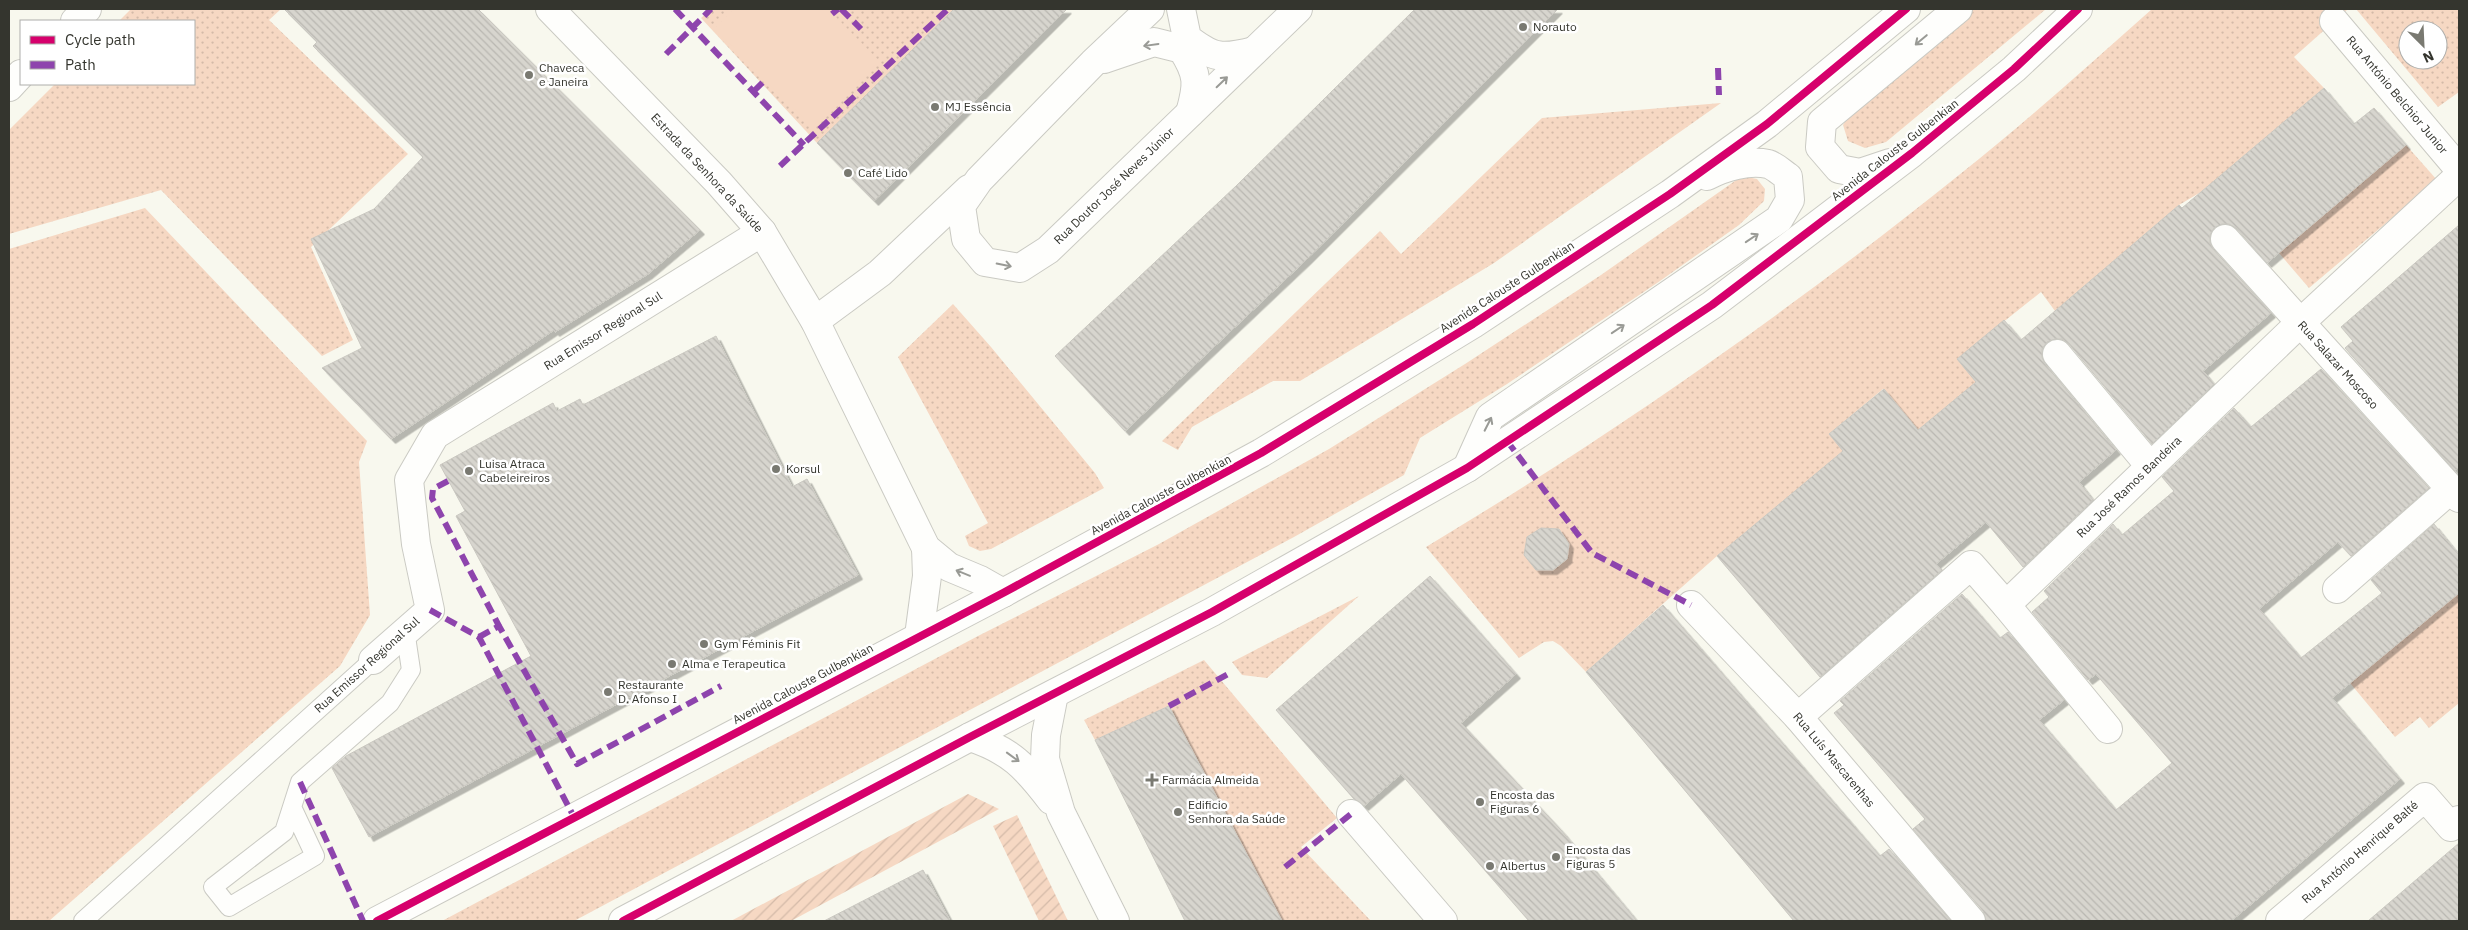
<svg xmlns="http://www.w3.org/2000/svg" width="2468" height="930" viewBox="0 0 2468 930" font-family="'IBM Plex Sans',sans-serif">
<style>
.grass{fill:url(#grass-dots);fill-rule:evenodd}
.garden{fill:url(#garden-furrows)}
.pitch{fill:#f6d8c3}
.building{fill:url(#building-back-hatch);stroke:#cac8c1;filter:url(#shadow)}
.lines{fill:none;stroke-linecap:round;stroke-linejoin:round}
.service-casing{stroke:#cacac3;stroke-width:20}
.minor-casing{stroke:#cacac3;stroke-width:30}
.tertiary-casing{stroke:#cacac3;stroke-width:30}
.primary-casing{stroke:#cacac3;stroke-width:30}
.service{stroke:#fefefc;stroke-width:18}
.minor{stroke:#fefefc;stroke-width:28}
.tertiary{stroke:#fefefc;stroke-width:28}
.primary{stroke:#fefefc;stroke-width:28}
.quiet{stroke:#8e44ad;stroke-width:6;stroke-dasharray:12 6;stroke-linecap:butt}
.cycleway-casing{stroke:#fff;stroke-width:11}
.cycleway{stroke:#d6006c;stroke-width:8}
.oneway{stroke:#999a95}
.poi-dot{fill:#797971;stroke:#fff;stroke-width:2}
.labels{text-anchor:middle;stroke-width:5;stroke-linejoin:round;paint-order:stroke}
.poi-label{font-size:12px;fill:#34352e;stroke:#fff;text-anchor:start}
.street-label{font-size:12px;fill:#34352e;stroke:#fff}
</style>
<defs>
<pattern id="grass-dots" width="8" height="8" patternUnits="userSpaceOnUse" patternTransform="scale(1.25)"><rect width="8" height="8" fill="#f6d8c3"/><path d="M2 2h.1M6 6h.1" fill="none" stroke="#d4baa8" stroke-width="1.8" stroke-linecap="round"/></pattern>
<pattern id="garden-furrows" width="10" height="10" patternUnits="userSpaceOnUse" patternTransform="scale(1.25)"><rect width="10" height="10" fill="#f6d8c3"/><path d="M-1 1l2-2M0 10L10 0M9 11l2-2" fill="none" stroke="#d4baa8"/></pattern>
<pattern id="building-back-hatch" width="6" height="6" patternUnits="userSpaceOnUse" patternTransform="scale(1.25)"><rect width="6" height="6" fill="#d7d5ce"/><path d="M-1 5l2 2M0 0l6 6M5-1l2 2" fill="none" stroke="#b9b7b1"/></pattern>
<filter id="shadow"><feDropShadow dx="4.5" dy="4.5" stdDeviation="0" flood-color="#0004"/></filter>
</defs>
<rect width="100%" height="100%" fill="#f8f8ee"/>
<g class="grass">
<path d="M131 9H281L269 20 408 154 311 247 353 340 322 356 161 190 9 234V130L55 84H194V21H119Z"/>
<path d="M711 9H954L817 143 701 18Z"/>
<path d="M1970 9H2046L1886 142 1865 148 1848 141 1843 125 1851 112Z"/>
<path d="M2152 9H2348L2294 57 2324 88 2201 192 2179 205 2055 311 2041 292 1957 359 1976 382 1918 430 1883 389 1829 434 1843 451 1717 556 1586 672 1561 646 1553 641 1544 642 1519 658 1426 547C1612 435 1790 311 1959 175 2026 122 2089 65 2152 9Z"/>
<path d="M2356 9H2459V92L2438 107ZM2408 30H2438V60H2408Z"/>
<path d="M1721 103 1494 263 1300 381H1273L1192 427 1178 450 1162 441 1380 231 1401 254 1542 118Z"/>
<path d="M2406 145 2437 180 2309 288 2279 253Z"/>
<path d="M1742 176 1757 179 1765 189 1764 201 1739 225 1660 281 1507 384 1420 438 1404 475 1294 537 574 921H442L978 636 1159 544 1329 449 1465 364 1601 275Z"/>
<path d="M145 208 367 441 359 462 370 615 340 666 49 921H9V249Z"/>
<path d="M953 304 991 347 1095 473 1104 488 991 549 980 551 969 546 965 536 988 523 898 357Z"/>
<path d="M2459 593V703L2429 728 2420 717 2395 737 2350 683Z"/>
<path d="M1359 596 1267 678 1242 675 1232 662Z"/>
<path d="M1204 660 1337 818 1301 847 1371 921H1282L1169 706 1095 740 1084 720Z"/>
</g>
<g class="garden">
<path d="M968 794 999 809 791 921H731Z"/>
<path d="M1017 815 1068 921H1039L993 826Z"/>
</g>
<path class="pitch" d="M734 9H828L879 61 812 127 715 28Z"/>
<g class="building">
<path d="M284 9H478L700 230 648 274 555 332 554 330 391 439 322 368 362 348 311 239 374 209 423 157 313 46 317 42Z"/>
<path d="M954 9H1067L874 201 817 143Z"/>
<path d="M1415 9H1558L1308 258 1125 431 1055 356 1236 186Z"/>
<path d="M2324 88 2354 124 2374 108 2406 145 2267 263 2236 228 2229 224H2222L2214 228 2210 235V243L2213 249 2271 313 2203 371 2214 384 2152 444 2069 344 2062 339H2055L2047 342 2042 349V357L2045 364 2116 450 2079 482 2093 500 2023 567 1986 522 1936 564 1942 570 1820 677 1717 556 1843 451 1829 434 1884 389 1918 430 1976 382 1957 359 2004 320 2021 340 2179 205 2182 208Z"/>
<path d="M2459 225V467L2455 471 2345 348 2353 341 2341 327Z"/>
<path d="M716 336 792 487 807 479 858 575 369 837 332 768 346 756 531 656 456 516 465 511 440 465 553 403 557 411 580 399 583 405Z"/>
<path d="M2321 369 2429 488 2351 556 2338 542 2259 609 2301 658 2382 593 2371 580 2434 524 2459 555V593L2332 698 2400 779 2231 921H1986L1983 911 1913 829 1925 819 1834 713 1844 705 1840 701 1962 594 2000 638 2008 632 2064 700 2039 720 2116 810 2172 763 2096 674 2088 680 2032 612 2049 597 2044 591 2113 524 2122 535 2174 491 2162 477 2234 408 2251 427Z"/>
<path d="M1541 528 1559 529 1569 544 1567 559 1553 570H1536L1524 555 1527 537Z"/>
<path d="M1430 576 1516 674 1461 723 1561 830 1637 921H1529L1401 774 1364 806 1354 799 1276 710Z"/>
<path d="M1663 605 1880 856 1889 849 1951 921H1794L1586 672Z"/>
<path d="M1169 706 1175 718 1282 921H1185L1095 740Z"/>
<path d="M2459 843V921H2368Z"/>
<path d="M923 870 950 921H824Z"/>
</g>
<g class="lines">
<defs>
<g id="service">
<path d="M292 807 315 856 229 907 213 887 284 832 300 782 390 703 411 670 405 630"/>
<path d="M83 921 373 660"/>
</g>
<g id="minor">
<path d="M1150 9 1093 63 979 180 961 206 966 239 985 262 1020 268 1048 250 1298 9"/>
<path d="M1181 9 1187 38C1214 59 1222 59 1254 51"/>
<path d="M75 21 87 9"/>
<path d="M2334 21 2459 169"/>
<path d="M1104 59 1154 42 1182 49C1199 75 1198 85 1190 113"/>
<path d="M9 87 21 74"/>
<path d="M2225 239 2459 498"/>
<path d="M815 321 880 273 969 189"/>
<path d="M2057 354 2150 466"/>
<path d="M2337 589 2451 489"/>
<path d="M1691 605 1798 717 1971 921"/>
<path d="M2006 605 2108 729"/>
<path d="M373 660 430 610 416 544 409 480 435 435 762 232"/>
<path d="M1798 717 1971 565 2006 605 2300 323 2459 176"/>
<path d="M1351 814 1443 921"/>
<path d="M2280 921 2425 797 2451 827 2459 820"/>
</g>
<g id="tertiary">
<path d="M550 9 719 183 762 232 815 321 926 548 949 567 980 580 1003 593"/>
<path d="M919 636 927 576 926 548"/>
<path d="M1054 694 1046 735 1045 759 1061 813 1115 921"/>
<path d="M970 737C1010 750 1026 767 1051 800"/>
</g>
<g id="primary">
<path d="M1890 163 1860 173 1839 169 1820 147 1822 122 1958 9"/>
<path d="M1467 468 1490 417 1779 219 1790 200 1788 177C1782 173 1775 166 1768 164 1748 160 1724 167 1707 176"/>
<path d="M377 921 1003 593 1261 453 1473 324 1670 194 1767 124 1906 9"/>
<path d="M623 921 970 737 1212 612 1467 468 1712 305 1912 153 2014 69 2078 9"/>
</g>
</defs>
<use href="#service" class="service-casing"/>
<use href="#minor" class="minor-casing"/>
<use href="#tertiary" class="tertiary-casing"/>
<use href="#primary" class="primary-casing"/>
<use href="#service" class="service"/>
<use href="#minor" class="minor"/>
<use href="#tertiary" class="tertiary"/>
<use href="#primary" class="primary"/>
<g class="quiet">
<path d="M675 9 804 145"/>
<path d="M841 9 861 29"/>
<path d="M832 14 838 9"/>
<path d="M666 54 711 9"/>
<path d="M1718 68 1719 95"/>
<path d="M754 91 766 79"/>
<path d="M780 166 948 9"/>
<path d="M1507 441 1592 553 1691 605"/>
<path d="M448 481 433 489 432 498 499 626"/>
<path d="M430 610 479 637 574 817"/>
<path d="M479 637 499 626 577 764 721 686"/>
<path d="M1169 706 1230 673"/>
<path d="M300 782 363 921"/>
<path d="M1285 867 1351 814"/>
</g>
<defs>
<g id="cycleway">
<path d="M377 921 1003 593 1261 453 1473 324 1670 194 1767 124 1906 9"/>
<path d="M623 921 970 737 1212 612 1467 468 1712 305 1912 153 2014 69 2078 9"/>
</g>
</defs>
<use href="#cycleway" class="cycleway-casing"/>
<use href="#cycleway" class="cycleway"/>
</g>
<defs><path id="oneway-shaft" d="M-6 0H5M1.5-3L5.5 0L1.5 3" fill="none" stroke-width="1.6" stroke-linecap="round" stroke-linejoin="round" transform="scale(1.25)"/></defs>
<g class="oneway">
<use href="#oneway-shaft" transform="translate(1921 40) rotate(140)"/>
<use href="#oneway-shaft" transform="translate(1151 45) rotate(172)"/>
<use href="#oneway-shaft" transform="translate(1222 82) rotate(-44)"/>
<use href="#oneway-shaft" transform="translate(1752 238) rotate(-34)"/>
<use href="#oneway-shaft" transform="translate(1004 265) rotate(11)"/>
<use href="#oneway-shaft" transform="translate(1618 329) rotate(-34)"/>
<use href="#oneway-shaft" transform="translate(1488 424) rotate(-63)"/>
<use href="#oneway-shaft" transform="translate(963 573) rotate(-158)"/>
<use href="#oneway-shaft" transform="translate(1013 757) rotate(36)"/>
</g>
<g class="poi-dot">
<circle cx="1523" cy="27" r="5"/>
<circle cx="529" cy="75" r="5"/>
<circle cx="935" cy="107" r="5"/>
<circle cx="848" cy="173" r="5"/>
<circle cx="776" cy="469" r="5"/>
<circle cx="469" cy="471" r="5"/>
<circle cx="704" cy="644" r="5"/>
<circle cx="672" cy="664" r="5"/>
<circle cx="608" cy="692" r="5"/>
<path d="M1149.5 772.5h5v5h5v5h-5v5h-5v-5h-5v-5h5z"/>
<circle cx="1480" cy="802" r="5"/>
<circle cx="1178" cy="812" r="5"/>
<circle cx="1556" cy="857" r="5"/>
<circle cx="1490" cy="866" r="5"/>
</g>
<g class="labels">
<g class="poi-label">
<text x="1533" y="31">Norauto</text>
<text x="539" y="72">Chaveca<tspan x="539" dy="14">e Janeira</tspan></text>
<text x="945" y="111">MJ Essência</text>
<text x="858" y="177">Café Lido</text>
<text x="479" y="468">Luisa Atraca<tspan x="479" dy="14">Cabeleireiros</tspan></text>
<text x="786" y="473">Korsul</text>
<text x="714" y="648">Gym Féminis Fit</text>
<text x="682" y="668">Alma e Terapeutica</text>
<text x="618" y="689">Restaurante<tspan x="618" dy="14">D. Afonso I</tspan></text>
<text x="1162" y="784">Farmácia Almeida</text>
<text x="1490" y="799">Encosta das<tspan x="1490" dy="14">Figuras 6</tspan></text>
<text x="1188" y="809">Edificio<tspan x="1188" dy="14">Senhora da Saúde</tspan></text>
<text x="1566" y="854">Encosta das<tspan x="1566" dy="14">Figuras 5</tspan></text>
<text x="1500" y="870">Albertus</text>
</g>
<g class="street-label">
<text transform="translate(2397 95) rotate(50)" y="4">Rua António Belchior Junior</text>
<text transform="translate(1895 150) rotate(-38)" y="4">Avenida Calouste Gulbenkian</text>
<text transform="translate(707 173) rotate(47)" y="4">Estrada da Senhora da Saúde</text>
<text transform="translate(1114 186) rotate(-44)" y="4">Rua Doutor José Neves Júnior</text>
<text transform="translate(1507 287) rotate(-33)" y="4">Avenida Calouste Gulbenkian</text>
<text transform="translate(603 331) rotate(-32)" y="4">Rua Emissor Regional Sul</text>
<text transform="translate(2338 365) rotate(48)" y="4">Rua Salazar Moscoso</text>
<text transform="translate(2129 487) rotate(-44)" y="4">Rua José Ramos Bandeira</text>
<text transform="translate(1161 495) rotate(-28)" y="4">Avenida Calouste Gulbenkian</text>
<text transform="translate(367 665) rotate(-42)" y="4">Rua Emissor Regional Sul</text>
<text transform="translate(803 684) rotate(-28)" y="4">Avenida Calouste Gulbenkian</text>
<text transform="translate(1834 760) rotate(50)" y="4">Rua Luís Mascarenhas</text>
<text transform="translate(2360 852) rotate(-41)" y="4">Rua António Henrique Balté</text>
</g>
</g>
<rect width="2468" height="930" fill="none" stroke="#34352e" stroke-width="20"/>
<rect x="20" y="20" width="175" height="65" fill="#ffffff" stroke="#aeaeab"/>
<rect x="30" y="36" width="25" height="8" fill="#d6006c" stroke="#aeaeab"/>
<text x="65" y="45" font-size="15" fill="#34352e">Cycle path</text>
<rect x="30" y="61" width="25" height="8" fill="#8e44ad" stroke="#aeaeab"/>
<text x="65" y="70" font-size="15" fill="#34352e">Path</text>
<g transform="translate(2423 45) rotate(156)"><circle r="24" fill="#ffffff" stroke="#aeaeab"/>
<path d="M0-4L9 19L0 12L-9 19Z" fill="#797971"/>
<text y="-8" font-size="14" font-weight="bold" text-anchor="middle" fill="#34352e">N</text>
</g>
</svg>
